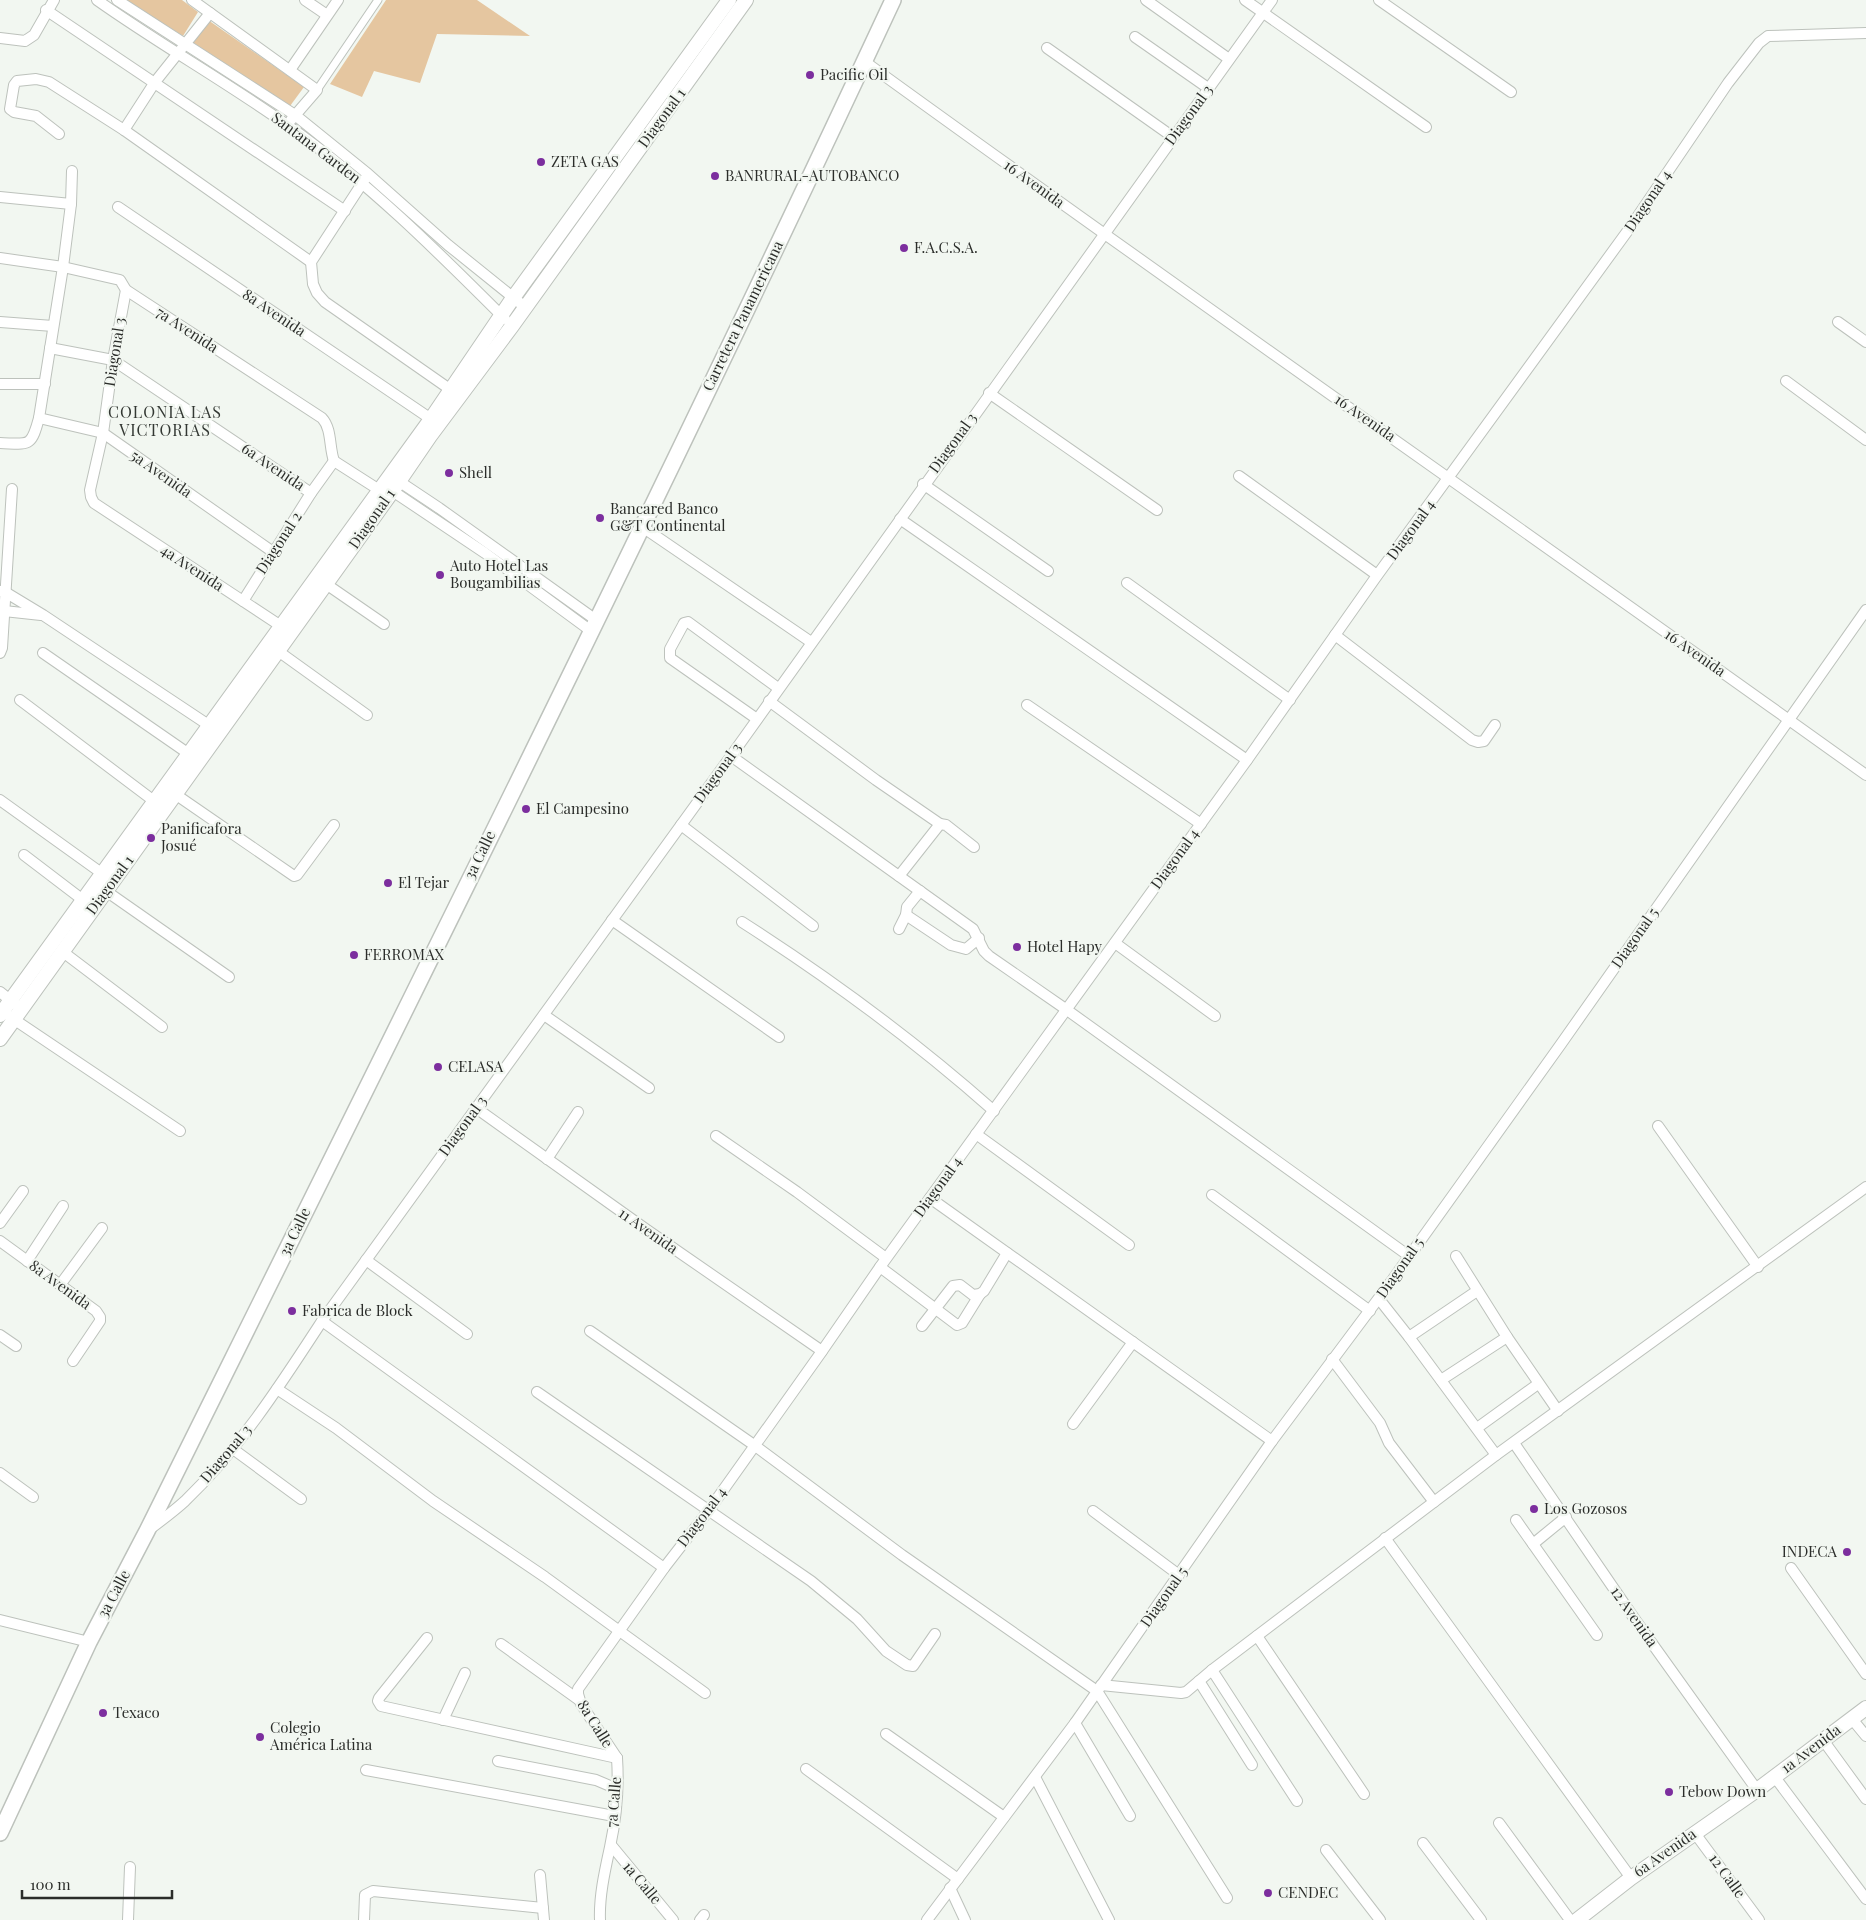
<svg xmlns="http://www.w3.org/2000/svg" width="1866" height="1920" viewBox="0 0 1866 1920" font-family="'Playfair Display',serif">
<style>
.green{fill:#e5c6a0}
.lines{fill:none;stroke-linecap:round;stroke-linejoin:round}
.pedestrian-casing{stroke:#bdc2bc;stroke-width:9}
.minor-casing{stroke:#bdc2bc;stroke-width:12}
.secondary-casing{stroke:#bdc2bc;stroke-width:16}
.primary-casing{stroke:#bdc2bc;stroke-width:18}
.pedestrian{stroke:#fff;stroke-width:7}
.minor{stroke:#fff;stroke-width:10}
.secondary{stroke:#fff;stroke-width:14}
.primary{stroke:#fff;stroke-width:15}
.poi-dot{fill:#7c2e9e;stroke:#f2f7f1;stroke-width:2}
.labels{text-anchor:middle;stroke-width:4.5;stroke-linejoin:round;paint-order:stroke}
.poi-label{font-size:15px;fill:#2b2d2a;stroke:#f2f7f1;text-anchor:start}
.street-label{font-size:15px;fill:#2b2d2a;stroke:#f2f7f1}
.neighbourhood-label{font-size:16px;letter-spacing:1px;fill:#333833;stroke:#f2f7f1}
</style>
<rect width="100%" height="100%" fill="#f2f7f1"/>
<g class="green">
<path d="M125 0H182L198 12 183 36Z"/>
<path d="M386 0H477L530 36 437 34 420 83 374 71 362 97 330 84Z"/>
<path d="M208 20 304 87 290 106 192 42Z"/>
</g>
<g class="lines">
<defs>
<path id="pedestrian" d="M317 90 378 0"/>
<g id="minor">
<path d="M97 0C159 44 225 81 287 125 367 181 436 250 505 319"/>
<path d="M117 0 295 115 368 174 448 245 525 307"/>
<path d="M192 0 317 90 291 120"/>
<path d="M305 0 327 15"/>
<path d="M1146 0 1229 59"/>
<path d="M1245 0 1426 127"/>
<path d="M1379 0 1511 92"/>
<path d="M46 10 345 211"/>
<path d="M1135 37 1208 88"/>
<path d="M0 38 25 41 34 35 54 0"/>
<path d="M1047 48 1173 137"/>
<path d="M864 61C1196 302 1533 536 1866 775"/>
<path d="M290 70 338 0"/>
<path d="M124 130 155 82 210 13"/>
<path d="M59 134 36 116 14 112 10 109 14 85 17 81 36 79 49 82 124 130 311 262"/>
<path d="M365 179 311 262 313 284 317 293 325 302 451 390"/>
<path d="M0 197 71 204"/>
<path d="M118 207 431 419"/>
<path d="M0 258 63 267 120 280 126 290 322 418C332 429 329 447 334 461"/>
<path d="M126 290 113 360 103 433 90 490 91 497 94 503 287 630"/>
<path d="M0 322 53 326"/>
<path d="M1838 322 1866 342"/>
<path d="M50 348 113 360 311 493"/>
<path d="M1786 381 1866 440"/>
<path d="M0 384H45"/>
<path d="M989 393 1157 510"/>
<path d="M39 418 103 433 273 552"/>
<path d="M0 443C29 444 31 448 39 418L63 267 71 204 72 171"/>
<path d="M334 461 384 493"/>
<path d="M1239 476 1377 575"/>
<path d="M394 478 439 508 596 620"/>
<path d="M923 484 1048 571"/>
<path d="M388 488 485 553 591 631"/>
<path d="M900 519 1247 760"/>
<path d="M641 526 811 642"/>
<path d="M1127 583 1290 700"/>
<path d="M326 584 384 624"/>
<path d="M0 591 5 592 43 615 213 728"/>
<path d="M243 601 311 493 334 461"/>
<path d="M4 611 41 615"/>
<path d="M1335 635 1472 740 1478 742 1484 741 1495 725"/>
<path d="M278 651 367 715"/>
<path d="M0 653 2 648 12 489"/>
<path d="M43 653 189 754"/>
<path d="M20 700 154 801"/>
<path d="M769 701 876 780 940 824"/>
<path d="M1027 705 1201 824"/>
<path d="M757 719 670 658V649L683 625 684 623 688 622 778 688"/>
<path d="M731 756 973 929 984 951 989 956 1067 1010 1409 1256"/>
<path d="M175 794 294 876 297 875 334 825"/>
<path d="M0 800 107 877"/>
<path d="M681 825 813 926"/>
<path d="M24 855 83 900"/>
<path d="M899 876 940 824 946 825 974 847"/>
<path d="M106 891 229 977"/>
<path d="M906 915 951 945 966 949 979 938"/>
<path d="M612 920 779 1037"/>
<path d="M742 922C831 979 915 1041 994 1111"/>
<path d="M899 929 906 915 907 907 920 891"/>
<path d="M1115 943 1215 1016"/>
<path d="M63 952 162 1027"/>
<path d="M0 992 15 1004"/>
<path d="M544 1015 649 1088"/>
<path d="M9 1016 180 1131"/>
<path d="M476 1108 647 1230 822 1351"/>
<path d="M1658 1126 1758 1267"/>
<path d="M976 1134 1129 1245"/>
<path d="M716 1136 797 1192 886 1258"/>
<path d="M547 1159 578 1112"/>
<path d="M1212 1195 1370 1311"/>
<path d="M930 1198 1272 1441"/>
<path d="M0 1223 23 1191"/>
<path d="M0 1241 96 1311 100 1317V1321L73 1361"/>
<path d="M1456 1256 1507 1337 1558 1411"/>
<path d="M366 1260 467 1334"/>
<path d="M27 1261 63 1206"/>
<path d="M880 1267 957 1325 962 1323 980 1294"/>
<path d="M60 1285 102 1228"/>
<path d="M1379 1299 1409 1337 1496 1455"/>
<path d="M322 1321 664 1568"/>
<path d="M922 1326 953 1286 960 1285 973 1295 980 1294 984 1291 1007 1253"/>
<path d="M590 1331 754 1445 902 1555 1097 1691 1227 1898"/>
<path d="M0 1335 16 1346"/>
<path d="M1409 1337 1477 1291"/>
<path d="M1332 1359 1380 1423 1389 1443 1434 1502"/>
<path d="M1441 1380 1507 1337"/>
<path d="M277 1389 336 1428 433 1501 545 1577 705 1693"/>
<path d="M537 1392 811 1581 857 1619 886 1651 907 1665 913 1666 935 1634"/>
<path d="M1073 1424 1133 1342"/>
<path d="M1477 1428 1538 1384"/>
<path d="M1514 1443 1636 1621 1757 1790"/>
<path d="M233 1449 301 1499"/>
<path d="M0 1473 33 1497"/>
<path d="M1093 1511 1179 1575"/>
<path d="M1516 1520 1597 1635"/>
<path d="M150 1529C162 1520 174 1511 185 1501 240 1448 281 1384 322 1321L731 756 1272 0"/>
<path d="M1385 1538 1631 1878"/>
<path d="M1533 1544 1566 1517"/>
<path d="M1791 1568 1866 1674"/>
<path d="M0 1620 89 1642"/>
<path d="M1257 1636 1364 1794"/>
<path d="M427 1638 379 1698 378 1701 381 1706 617 1758"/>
<path d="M501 1644 579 1700"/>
<path d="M1212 1670 1297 1801"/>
<path d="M1199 1681 1252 1765"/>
<path d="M1101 1685 1181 1693 1186 1692 1212 1670 1496 1455 1866 1187"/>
<path d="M1852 1719 1866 1736"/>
<path d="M443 1720 465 1673"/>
<path d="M1075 1723 1130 1816"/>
<path d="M886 1734 1004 1817"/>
<path d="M1823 1740 1866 1799"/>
<path d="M617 1758 581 1704 578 1694V1689L664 1568 709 1510 820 1354 880 1267 1247 760 1376 577 1629 229 1728 83 1759 43 1768 36 1866 33"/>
<path d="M498 1761 596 1780 617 1789"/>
<path d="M806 1769 958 1879"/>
<path d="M366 1770 614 1816"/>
<path d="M1774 1776 1866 1899"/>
<path d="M1035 1777 1109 1920"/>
<path d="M1499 1823 1570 1920"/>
<path d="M1694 1832 1759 1920"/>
<path d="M1423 1843 1481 1920"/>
<path d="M611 1845 673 1920"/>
<path d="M1326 1850 1380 1920"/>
<path d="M540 1875 544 1920"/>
<path d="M950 1888 965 1920"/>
<path d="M128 1920 130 1867"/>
<path d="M364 1920 365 1895 373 1891 543 1908"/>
<path d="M600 1920C599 1896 605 1870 610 1847 616 1819 619 1787 617 1758"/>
<path d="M700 1920 704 1915"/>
<path d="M927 1920 1075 1723 1272 1441 1393 1279 1561 1044 1866 610"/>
</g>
<g id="secondary">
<path d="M0 1015 431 419 513 298 729 0"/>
<path d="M0 1039 389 496 430 436 512 326 746 0"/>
<path d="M1577 1920 1631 1878 1757 1790 1866 1708"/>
</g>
<path id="primary" d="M0 1833 89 1642 147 1531C399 1023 653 515 893 0"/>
</defs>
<use href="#pedestrian" class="pedestrian-casing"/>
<use href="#minor" class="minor-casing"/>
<use href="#secondary" class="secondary-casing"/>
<use href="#primary" class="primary-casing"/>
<use href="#pedestrian" class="pedestrian"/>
<use href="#minor" class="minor"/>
<use href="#secondary" class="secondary"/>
<use href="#primary" class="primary"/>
</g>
<g class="poi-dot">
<circle cx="810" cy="75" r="5"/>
<circle cx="541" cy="162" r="5"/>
<circle cx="715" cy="176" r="5"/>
<circle cx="904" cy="248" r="5"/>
<circle cx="449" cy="473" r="5"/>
<circle cx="600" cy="518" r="5"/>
<circle cx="440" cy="575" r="5"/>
<circle cx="526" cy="809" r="5"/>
<circle cx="151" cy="838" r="5"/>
<circle cx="388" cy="883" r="5"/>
<circle cx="1017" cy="947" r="5"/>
<circle cx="354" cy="955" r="5"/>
<circle cx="438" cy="1067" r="5"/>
<circle cx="292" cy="1311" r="5"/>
<circle cx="1534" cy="1509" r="5"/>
<circle cx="1847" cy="1552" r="5"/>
<circle cx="103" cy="1713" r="5"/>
<circle cx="260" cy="1737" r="5"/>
<circle cx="1669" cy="1792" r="5"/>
<circle cx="1268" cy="1893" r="5"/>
</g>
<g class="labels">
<g class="poi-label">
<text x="820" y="80">Pacific Oil</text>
<text x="551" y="167">ZETA GAS</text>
<text x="725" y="181">BANRURAL-AUTOBANCO</text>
<text x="914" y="253">F.A.C.S.A.</text>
<text x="459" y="478">Shell</text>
<text x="610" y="514">Bancared Banco<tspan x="610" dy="17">G&amp;T Continental</tspan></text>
<text x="450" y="571">Auto Hotel Las<tspan x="450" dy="17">Bougambilias</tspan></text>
<text x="536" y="814">El Campesino</text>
<text x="161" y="834">Panificafora<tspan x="161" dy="17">Josué</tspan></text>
<text x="398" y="888">El Tejar</text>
<text x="1027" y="952">Hotel Hapy</text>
<text x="364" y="960">FERROMAX</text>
<text x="448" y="1072">CELASA</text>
<text x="302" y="1316">Fabrica de Block</text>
<text x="1544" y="1514">Los Gozosos</text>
<text x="1837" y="1557" text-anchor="end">INDECA</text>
<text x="113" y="1718">Texaco</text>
<text x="270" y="1733">Colegio<tspan x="270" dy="17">América Latina</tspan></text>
<text x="1679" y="1797">Tebow Down</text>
<text x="1278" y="1898">CENDEC</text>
</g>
<g class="street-label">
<text transform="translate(1189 115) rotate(-54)" y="5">Diagonal 3</text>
<text transform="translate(662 118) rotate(-54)" y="5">Diagonal 1</text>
<text transform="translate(316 148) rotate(37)" y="5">Santana Garden</text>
<text transform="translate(1034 184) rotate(36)" y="5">16 Avenida</text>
<text transform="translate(1648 201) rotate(-56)" y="5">Diagonal 4</text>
<text transform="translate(274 313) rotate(34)" y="5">8a Avenida</text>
<text transform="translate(743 316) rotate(-64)" y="5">Carretera Panamericana</text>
<text transform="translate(187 330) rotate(33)" y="5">7a Avenida</text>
<text transform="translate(115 352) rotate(-81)" y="5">Diagonal 3</text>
<text transform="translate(1365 418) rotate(35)" y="5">16 Avenida</text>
<text transform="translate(953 443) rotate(-54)" y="5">Diagonal 3</text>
<text transform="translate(273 467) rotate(34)" y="5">6a Avenida</text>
<text transform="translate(161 474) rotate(35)" y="5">5a Avenida</text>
<text transform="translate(372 519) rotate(-55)" y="5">Diagonal 1</text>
<text transform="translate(1411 530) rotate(-54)" y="5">Diagonal 4</text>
<text transform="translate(279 543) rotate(-57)" y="5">Diagonal 2</text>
<text transform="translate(192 568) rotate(33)" y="5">4a Avenida</text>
<text transform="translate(1695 653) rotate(35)" y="5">16 Avenida</text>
<text transform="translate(718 773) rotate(-54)" y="5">Diagonal 3</text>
<text transform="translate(480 855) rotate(-64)" y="5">3a Calle</text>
<text transform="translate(1175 859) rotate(-54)" y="5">Diagonal 4</text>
<text transform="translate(110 885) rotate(-54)" y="5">Diagonal 1</text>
<text transform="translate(1635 938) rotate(-55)" y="5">Diagonal 5</text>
<text transform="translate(463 1126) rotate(-54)" y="5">Diagonal 3</text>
<text transform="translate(938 1187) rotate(-54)" y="5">Diagonal 4</text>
<text transform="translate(648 1231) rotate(35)" y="5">11 Avenida</text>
<text transform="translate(295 1232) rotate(-64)" y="5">3a Calle</text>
<text transform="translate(1400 1268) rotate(-55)" y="5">Diagonal 5</text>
<text transform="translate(60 1285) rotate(36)" y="5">8a Avenida</text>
<text transform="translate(226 1454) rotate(-50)" y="5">Diagonal 3</text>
<text transform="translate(702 1517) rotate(-53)" y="5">Diagonal 4</text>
<text transform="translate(114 1594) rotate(-62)" y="5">3a Calle</text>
<text transform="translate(1164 1597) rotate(-55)" y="5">Diagonal 5</text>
<text transform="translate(1634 1617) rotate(55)" y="5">12 Avenida</text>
<text transform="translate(595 1724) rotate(58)" y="5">8a Calle</text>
<text transform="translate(1811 1749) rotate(-37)" y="5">1a Avenida</text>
<text transform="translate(614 1802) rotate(-85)" y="5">7a Calle</text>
<text transform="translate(1665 1853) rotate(-35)" y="5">6a Avenida</text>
<text transform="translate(1727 1876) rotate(54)" y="5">12 Calle</text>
<text transform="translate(642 1883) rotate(50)" y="5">1a Calle</text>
</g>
<g class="neighbourhood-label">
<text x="165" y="418">COLONIA LAS<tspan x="165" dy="18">VICTORIAS</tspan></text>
</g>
</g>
<path d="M22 1890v8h150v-8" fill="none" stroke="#2b2d2a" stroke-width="2.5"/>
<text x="30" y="1890" font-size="15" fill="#2b2d2a" stroke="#f2f7f1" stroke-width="4" paint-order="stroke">100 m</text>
</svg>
